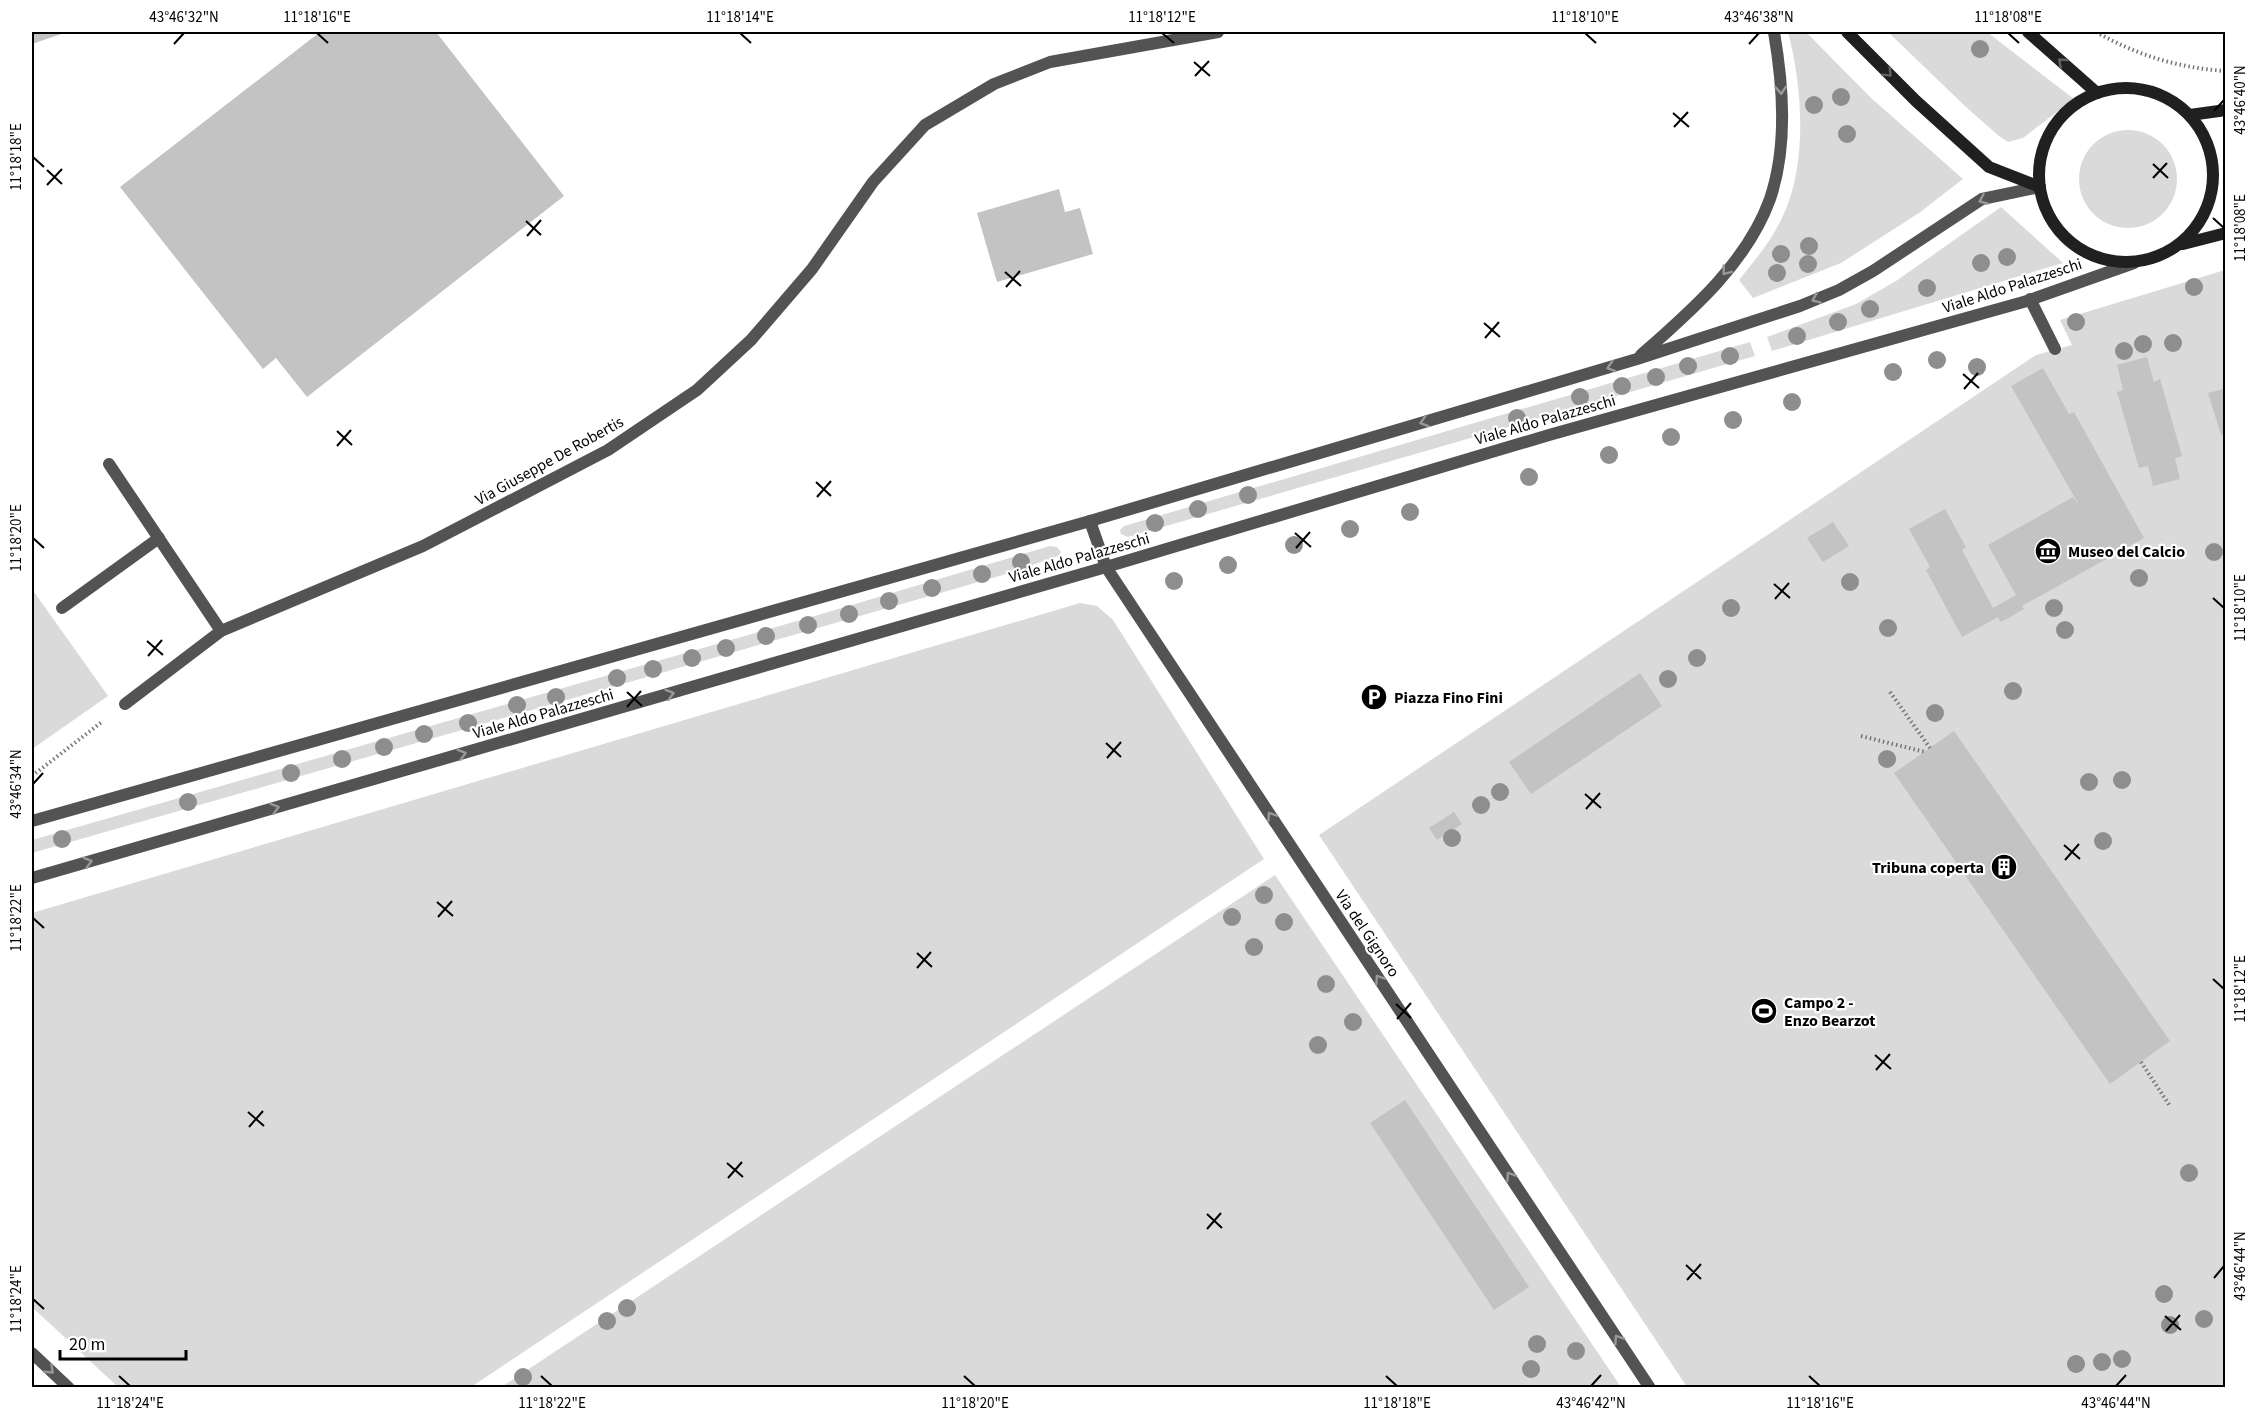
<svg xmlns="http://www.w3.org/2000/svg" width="2257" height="1419" viewBox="0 0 2257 1419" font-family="'Source Sans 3',sans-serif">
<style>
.green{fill:#dadada}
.building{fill:#c3c3c3}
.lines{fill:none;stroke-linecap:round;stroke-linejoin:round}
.path{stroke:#757575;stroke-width:4;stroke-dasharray:1.5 3;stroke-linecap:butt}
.lane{stroke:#535353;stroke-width:12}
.street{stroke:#535353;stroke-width:12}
.secondary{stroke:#202020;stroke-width:12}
.tree{fill:#8e8e8e}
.oneway{stroke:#636363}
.oneway2{stroke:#989898}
.ticks{fill:none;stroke:#000;stroke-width:2}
.labels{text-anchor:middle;stroke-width:4.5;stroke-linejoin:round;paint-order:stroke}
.street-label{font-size:16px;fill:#000;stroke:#fff}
.poi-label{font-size:16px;font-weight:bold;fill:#000;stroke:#fff;text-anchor:start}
.neatline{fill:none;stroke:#000;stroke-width:2}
.ticks-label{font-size:15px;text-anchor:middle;fill:#000}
</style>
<rect width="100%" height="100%" fill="#fff"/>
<g class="green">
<path d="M1788 32H1806L1870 97 1963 179 1919 213 1841 263 1753 298 1739 280C1754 261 1770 243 1781 220 1808 167 1803 88 1788 32Z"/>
<path d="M1888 32H1987L2074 99 2023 138 2008 142 1999 136 1966 107Z"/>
<circle cx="2128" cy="179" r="49"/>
<path d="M2001 207 2063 263 1772 351 1767 337 1856 304 1896 281Z"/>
<path d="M2225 270V1387H1687L1319 835 2036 355 2072 345 2060 320Z"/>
<path d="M1750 342 1755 356 1128 537 1121 534 1120 530 1124 526 1131 524Z"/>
<path d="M1050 546 1057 547 1061 552 1058 556 1010 573 32 853V840L818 615Z"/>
<path d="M32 589 108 696 32 749Z"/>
<path d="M1080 603 1097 606 1113 620 1264 859 471 1387H118L32 1307V913Z"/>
<path d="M1275 875 1621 1387 500 1388Z"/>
</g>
<g class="building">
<path d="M32 32H67L32 44Z"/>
<path d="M320 32H436L564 196 307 397 276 358 263 369 120 187Z"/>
<path d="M1059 189 1065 212 1080 208 1093 254 997 282 977 213Z"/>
<path d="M2147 357 2154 382 2160 379 2182 456 2175 458 2180 479 2153 486 2148 466 2139 468 2117 392 2123 390 2117 365Z"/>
<path d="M2043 368 2069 414 2074 412 2144 538 2022 606 2024 609 2005 620 2000 622 1998 617 1962 637 1926 570 1930 567 1909 529 1945 509 1966 547 1962 550 1993 608 2016 595 1988 545 2073 497 2079 505 2011 386Z"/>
<path d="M2226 388V433L2221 435 2208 393Z"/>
<path d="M1833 522 1849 546 1823 562 1807 538Z"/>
<path d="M1640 673 1662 706 1531 794 1509 762Z"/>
<path d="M1954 731 2170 1041 2110 1084 1894 773Z"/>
<path d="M1454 812 1462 824 1437 840 1429 828Z"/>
<path d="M1405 1100 1529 1287 1494 1310 1370 1123Z"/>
</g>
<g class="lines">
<g class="path">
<path d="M2096 32C2137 55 2178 68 2226 71"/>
<path d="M1890 692 1930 748"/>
<path d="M1861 736 1925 752"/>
<path d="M32 776 103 721"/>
<path d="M2141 1062 2170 1106"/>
</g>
<path class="lane" d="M2030 299 2055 349"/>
<g class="street">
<path d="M1641 355C1691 311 1747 263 1770 199 1788 146 1783 85 1774 32"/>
<path d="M109 464 221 631"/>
<path d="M1090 521 1106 567 1650 1388"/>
<path d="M62 608 159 538"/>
<path d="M125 704 221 631 423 546 608 450 697 390 751 340 812 269 873 182 925 125 994 84 1050 62 1218 32"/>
<path d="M32 821 1090 521 1637 359 1800 306 1839 290 1873 271 1982 199 2040 187"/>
<path d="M32 878 1106 567 1549 435 2027 301 2134 263"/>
<path d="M32 1353 69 1388"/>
</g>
<g class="secondary">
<path d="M1847 32 1916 101 1989 167 2040 187"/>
<path d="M2028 32 2097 93"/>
<circle cx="2126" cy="175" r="87"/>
<path d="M2190 115 2226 110"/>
<path d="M2183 244 2226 233"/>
</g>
</g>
<g class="tree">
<circle cx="1980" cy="49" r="9"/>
<circle cx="1841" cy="97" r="9"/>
<circle cx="1814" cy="105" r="9"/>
<circle cx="1847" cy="134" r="9"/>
<circle cx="1809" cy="246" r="9"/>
<circle cx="1781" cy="254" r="9"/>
<circle cx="2007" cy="257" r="9"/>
<circle cx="1981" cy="263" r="9"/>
<circle cx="1808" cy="264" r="9"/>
<circle cx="1777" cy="273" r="9"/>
<circle cx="2194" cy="287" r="9"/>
<circle cx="1927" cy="288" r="9"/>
<circle cx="1870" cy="309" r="9"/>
<circle cx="1838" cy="322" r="9"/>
<circle cx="2076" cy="322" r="9"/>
<circle cx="1797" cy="336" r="9"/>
<circle cx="2173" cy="343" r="9"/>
<circle cx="2143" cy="344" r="9"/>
<circle cx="2124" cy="351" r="9"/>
<circle cx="1730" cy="356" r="9"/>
<circle cx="1937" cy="360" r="9"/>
<circle cx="1688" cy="366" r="9"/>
<circle cx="1977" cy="367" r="9"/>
<circle cx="1893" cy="372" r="9"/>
<circle cx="1656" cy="377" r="9"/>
<circle cx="1622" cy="386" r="9"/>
<circle cx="1580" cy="397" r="9"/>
<circle cx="1792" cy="402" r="9"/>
<circle cx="1517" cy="418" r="9"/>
<circle cx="1733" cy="420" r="9"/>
<circle cx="1671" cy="437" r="9"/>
<circle cx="1609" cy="455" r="9"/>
<circle cx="1529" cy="477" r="9"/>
<circle cx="1248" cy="495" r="9"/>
<circle cx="1198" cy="509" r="9"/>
<circle cx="1410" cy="512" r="9"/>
<circle cx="1155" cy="523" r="9"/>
<circle cx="1350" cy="529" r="9"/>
<circle cx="1294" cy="545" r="9"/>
<circle cx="2214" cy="552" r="9"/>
<circle cx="1021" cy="562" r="9"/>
<circle cx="1228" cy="565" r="9"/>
<circle cx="982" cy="574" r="9"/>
<circle cx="2139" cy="578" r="9"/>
<circle cx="1174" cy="581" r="9"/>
<circle cx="1850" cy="582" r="9"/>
<circle cx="932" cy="588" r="9"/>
<circle cx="889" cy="601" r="9"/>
<circle cx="1731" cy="608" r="9"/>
<circle cx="2054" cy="608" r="9"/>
<circle cx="849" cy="614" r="9"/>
<circle cx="808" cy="625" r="9"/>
<circle cx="1888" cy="628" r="9"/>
<circle cx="2065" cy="630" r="9"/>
<circle cx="766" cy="636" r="9"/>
<circle cx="726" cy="648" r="9"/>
<circle cx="692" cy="658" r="9"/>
<circle cx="1697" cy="658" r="9"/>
<circle cx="653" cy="669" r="9"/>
<circle cx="617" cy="678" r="9"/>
<circle cx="1668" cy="679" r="9"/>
<circle cx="2013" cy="691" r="9"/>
<circle cx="556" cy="697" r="9"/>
<circle cx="517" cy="705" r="9"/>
<circle cx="1935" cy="713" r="9"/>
<circle cx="468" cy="723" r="9"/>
<circle cx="424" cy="734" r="9"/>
<circle cx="384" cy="747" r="9"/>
<circle cx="342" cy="759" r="9"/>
<circle cx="1887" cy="759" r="9"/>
<circle cx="291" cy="773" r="9"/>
<circle cx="2122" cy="780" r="9"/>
<circle cx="2089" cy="782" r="9"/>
<circle cx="1500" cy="792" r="9"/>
<circle cx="188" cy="802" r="9"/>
<circle cx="1481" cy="805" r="9"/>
<circle cx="1452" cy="838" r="9"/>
<circle cx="62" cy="839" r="9"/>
<circle cx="2103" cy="841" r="9"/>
<circle cx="1264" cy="895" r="9"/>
<circle cx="1232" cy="917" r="9"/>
<circle cx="1284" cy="922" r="9"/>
<circle cx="1254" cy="947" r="9"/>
<circle cx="1326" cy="984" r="9"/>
<circle cx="1353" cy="1022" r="9"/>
<circle cx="1318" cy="1045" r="9"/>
<circle cx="2189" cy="1173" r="9"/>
<circle cx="2164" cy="1294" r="9"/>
<circle cx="627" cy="1308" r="9"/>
<circle cx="2204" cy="1319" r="9"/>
<circle cx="607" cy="1321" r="9"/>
<circle cx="2170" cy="1325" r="9"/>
<circle cx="1537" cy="1344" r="9"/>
<circle cx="1576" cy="1351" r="9"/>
<circle cx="2122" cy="1359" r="9"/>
<circle cx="2102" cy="1362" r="9"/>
<circle cx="2076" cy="1364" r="9"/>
<circle cx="1531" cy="1369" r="9"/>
<circle cx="523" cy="1377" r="9"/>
</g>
<defs><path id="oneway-chevron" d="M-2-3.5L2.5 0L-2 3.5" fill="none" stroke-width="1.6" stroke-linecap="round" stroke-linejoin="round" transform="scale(1.5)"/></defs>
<g class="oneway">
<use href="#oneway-chevron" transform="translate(2062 62) rotate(-138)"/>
<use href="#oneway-chevron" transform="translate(1888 73) rotate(45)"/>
</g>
<g class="oneway2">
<use href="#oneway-chevron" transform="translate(1781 90) rotate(86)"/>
<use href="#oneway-chevron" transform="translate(1983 200) rotate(156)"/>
<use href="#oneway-chevron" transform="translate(1726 271) rotate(128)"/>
<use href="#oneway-chevron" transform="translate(1816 299) rotate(157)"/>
<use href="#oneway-chevron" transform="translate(1611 367) rotate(163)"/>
<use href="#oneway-chevron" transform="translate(1424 422) rotate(163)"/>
<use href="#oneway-chevron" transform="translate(670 694) rotate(-16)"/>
<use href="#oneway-chevron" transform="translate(462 754) rotate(-16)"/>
<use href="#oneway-chevron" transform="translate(275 808) rotate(-16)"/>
<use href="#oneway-chevron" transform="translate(1271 816) rotate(-123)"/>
<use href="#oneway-chevron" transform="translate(88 862) rotate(-16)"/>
<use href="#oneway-chevron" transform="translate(1379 979) rotate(-124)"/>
<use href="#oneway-chevron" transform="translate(1510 1176) rotate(-124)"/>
<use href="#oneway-chevron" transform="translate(1618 1339) rotate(-124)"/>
<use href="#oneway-chevron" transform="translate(50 1370) rotate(43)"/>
</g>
<path class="ticks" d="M317 33 328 43M740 33 751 43M1162 33 1174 43M1585 33 1596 43M2008 33 2019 43M174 44 184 33M1749 44 1759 33M1194 62 1210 76M1195 76 1209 61M2214 111 2224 100M1673 113 1689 127M1674 127 1688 112M33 157 44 167M2153 164 2168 178M47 170 62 184M2153 178 2167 163M47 185 62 169M2213 218 2224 228M526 221 541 235M527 236 541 220M1005 272 1021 286M1006 287 1020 271M1484 323 1500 337M1485 338 1499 322M1963 374 1979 388M1964 389 1978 373M337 431 352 445M337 446 351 430M816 482 831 496M817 497 831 481M1295 533 1311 547M33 538 44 548M1296 548 1310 532M1774 584 1790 598M2213 598 2224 608M1775 599 1789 583M147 641 163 655M148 656 162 640M627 692 642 706M627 707 641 691M1106 743 1121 757M1107 758 1121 742M33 784 43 773M1585 794 1601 808M1586 809 1600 793M2064 845 2080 859M2065 860 2079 844M437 902 453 916M438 917 452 901M33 918 44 928M917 953 932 967M917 968 931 952M2213 979 2224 989M1396 1004 1411 1018M1397 1019 1411 1003M1875 1055 1891 1069M1876 1070 1890 1054M248 1112 264 1126M249 1127 263 1111M727 1163 743 1177M728 1178 742 1162M1207 1214 1222 1228M1207 1229 1221 1213M1686 1265 1701 1279M2214 1278 2224 1266M1687 1280 1701 1264M33 1299 44 1309M2165 1316 2181 1330M2166 1331 2180 1315M119 1376 130 1386M541 1376 552 1386M964 1376 975 1386M1386 1376 1397 1386M1809 1376 1820 1386M1591 1386 1601 1375M2116 1386 2126 1375"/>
<defs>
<symbol id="museum-disc" viewBox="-11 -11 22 22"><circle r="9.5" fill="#000" stroke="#fff"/><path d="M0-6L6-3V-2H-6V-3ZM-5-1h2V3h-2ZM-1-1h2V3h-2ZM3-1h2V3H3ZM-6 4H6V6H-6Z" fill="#fff"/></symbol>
<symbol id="parking-disc" viewBox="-11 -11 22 22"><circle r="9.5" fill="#000" stroke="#fff"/><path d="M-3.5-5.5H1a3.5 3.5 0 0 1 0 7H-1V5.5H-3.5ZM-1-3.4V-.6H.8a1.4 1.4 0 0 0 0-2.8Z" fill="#fff"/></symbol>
<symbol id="building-disc" viewBox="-11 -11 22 22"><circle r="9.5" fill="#000" stroke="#fff"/><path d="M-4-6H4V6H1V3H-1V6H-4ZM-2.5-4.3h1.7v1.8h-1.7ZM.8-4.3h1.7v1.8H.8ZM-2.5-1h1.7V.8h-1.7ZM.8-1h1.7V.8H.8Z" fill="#fff"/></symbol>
<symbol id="stadium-disc" viewBox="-11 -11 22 22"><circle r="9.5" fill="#000" stroke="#fff"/><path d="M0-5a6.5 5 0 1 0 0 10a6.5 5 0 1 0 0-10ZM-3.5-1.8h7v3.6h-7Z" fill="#fff"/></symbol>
</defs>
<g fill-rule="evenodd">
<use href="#museum-disc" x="2033" y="536" width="30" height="30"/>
<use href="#parking-disc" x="1359" y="682" width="30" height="30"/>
<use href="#building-disc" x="1989" y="852" width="30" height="30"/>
<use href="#stadium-disc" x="1749" y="996" width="30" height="30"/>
</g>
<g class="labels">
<g class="street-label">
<text transform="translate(2012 285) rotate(-18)" y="6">Viale Aldo Palazzeschi</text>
<text transform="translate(1545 419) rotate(-16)" y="6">Viale Aldo Palazzeschi</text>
<text transform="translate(549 460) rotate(-29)" y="6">Via Giuseppe De Robertis</text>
<text transform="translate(1079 557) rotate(-16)" y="6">Viale Aldo Palazzeschi</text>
<text transform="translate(543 713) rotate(-16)" y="6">Viale Aldo Palazzeschi</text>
<text transform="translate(1368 933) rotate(56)" y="6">Via del Gignoro</text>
</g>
<g class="poi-label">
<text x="2068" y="557">Museo del Calcio</text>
<text x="1394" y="703">Piazza Fino Fini</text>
<text x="1984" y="873" text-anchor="end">Tribuna coperta</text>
<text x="1784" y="1008">Campo 2 -<tspan x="1784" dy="18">Enzo Bearzot</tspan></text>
</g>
</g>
<rect width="2257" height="1419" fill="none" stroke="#ffffff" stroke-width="66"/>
<path d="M60 1350v9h126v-9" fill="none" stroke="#000000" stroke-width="3"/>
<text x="69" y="1350" font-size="18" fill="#000000" stroke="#ffffff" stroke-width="4.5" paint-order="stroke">20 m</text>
<rect x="33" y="33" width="2191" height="1353" class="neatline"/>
<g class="ticks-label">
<text x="184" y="22">43°46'32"N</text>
<text x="317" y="22">11°18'16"E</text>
<text x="740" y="22">11°18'14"E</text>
<text x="1162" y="22">11°18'12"E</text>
<text x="1585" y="22">11°18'10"E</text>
<text x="1759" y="22">43°46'38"N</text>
<text x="2008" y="22">11°18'08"E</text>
<text transform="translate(2240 100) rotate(-90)" y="5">43°46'40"N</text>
<text transform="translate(16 157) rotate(-90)" y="5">11°18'18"E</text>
<text transform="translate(2240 228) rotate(-90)" y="5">11°18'08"E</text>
<text transform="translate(16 538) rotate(-90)" y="5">11°18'20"E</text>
<text transform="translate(2240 608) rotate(-90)" y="5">11°18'10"E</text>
<text transform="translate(16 784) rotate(-90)" y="5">43°46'34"N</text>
<text transform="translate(16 918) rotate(-90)" y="5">11°18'22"E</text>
<text transform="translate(2240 989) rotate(-90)" y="5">11°18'12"E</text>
<text transform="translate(2240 1266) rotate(-90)" y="5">43°46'44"N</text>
<text transform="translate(16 1299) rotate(-90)" y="5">11°18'24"E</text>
<text x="130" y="1408">11°18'24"E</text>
<text x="552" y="1408">11°18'22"E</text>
<text x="975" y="1408">11°18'20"E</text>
<text x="1397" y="1408">11°18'18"E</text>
<text x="1591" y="1408">43°46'42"N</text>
<text x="1820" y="1408">11°18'16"E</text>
<text x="2116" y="1408">43°46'44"N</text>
</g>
</svg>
